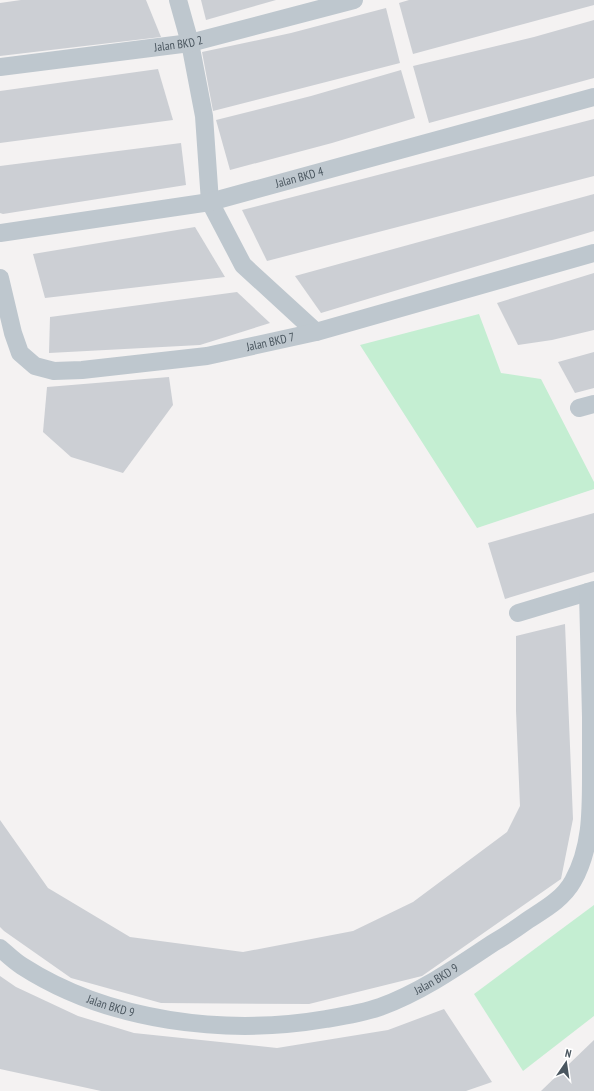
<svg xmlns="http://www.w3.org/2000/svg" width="594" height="1091" viewBox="0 0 594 1091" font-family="'PT Sans Narrow',sans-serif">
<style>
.green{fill:#c4eed2}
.building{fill:#cccfd4}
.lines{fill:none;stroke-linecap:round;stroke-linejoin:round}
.minor{stroke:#bec7ce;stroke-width:18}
.labels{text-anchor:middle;stroke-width:3;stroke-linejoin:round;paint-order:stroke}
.street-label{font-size:12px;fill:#4a565f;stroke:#fff}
</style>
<rect width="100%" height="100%" fill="#f4f2f2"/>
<g class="green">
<path d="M479 314 501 373 541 379 594 482V489L477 528 360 345Z"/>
<path d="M594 905V1016L523 1071 474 994Z"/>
</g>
<g class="building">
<path d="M21 0H146L161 37 0 56V3Z"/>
<path d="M201 0H276L206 20Z"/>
<path d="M409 0H594V5L413 54 399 3Z"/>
<path d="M386 8 400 63 213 111 202 52 291 33Z"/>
<path d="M594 20V78L429 123 413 66 534 37Z"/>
<path d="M158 69 173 120 0 143V91Z"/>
<path d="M401 70 415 118 332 143 230 170 216 120 311 96Z"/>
<path d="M594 119V176L267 261 242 210Z"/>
<path d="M181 143 186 185 3 214 0 213V166Z"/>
<path d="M594 194V231L321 313 295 276Z"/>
<path d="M195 227 225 277 45 298 33 254Z"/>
<path d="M594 273V330L552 340 518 345 497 303Z"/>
<path d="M237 292 270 323 200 345 49 353 50 317Z"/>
<path d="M594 352V388L575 393 558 362Z"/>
<path d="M169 377 173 405 123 473 71 457 43 432 47 387Z"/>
<path d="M594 513V572L505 599 488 543Z"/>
<path d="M565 624 573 819 561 879 422 976 309 1004 161 1003 71 978 4 931 0 927V820L48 888 130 937 243 952 353 931 413 902 507 832 520 806 516 711V636Z"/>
<path d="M0 976 16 987 78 1016 134 1033 277 1048 388 1030 444 1009 492 1082 466 1091H101L0 1069Z"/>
<path d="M594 1040V1091H541Z"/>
</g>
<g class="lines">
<g class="minor">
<path d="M178 0 190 43 204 116 210 202 243 265 316 332"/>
<path id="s1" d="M0 67 190 43 354 0"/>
<path id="s2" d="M0 233 210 202 594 97"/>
<path id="s3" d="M0 278 13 333 20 353 35 366 54 371 82 370 207 356 316 332 594 253"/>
<path d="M579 408 594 404"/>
<path d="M518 613 594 590"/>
<path id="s4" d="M0 948C7 954 14 961 22 966 109 1022 226 1036 326 1019 344 1016 363 1013 380 1007 421 992 457 967 493 943 505 936 517 928 528 920 545 909 563 899 573 881 591 849 591 813 591 777 591 757 591 737 591 717 590 675 589 633 588 592"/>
</g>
</g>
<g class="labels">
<g class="street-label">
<text dy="4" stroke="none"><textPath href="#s1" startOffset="180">Jalan BKD 2</textPath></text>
<text dy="4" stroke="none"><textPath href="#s2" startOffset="305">Jalan BKD 4</textPath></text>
<text dy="4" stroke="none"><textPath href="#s3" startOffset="336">Jalan BKD 7</textPath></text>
<text dy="4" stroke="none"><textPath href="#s4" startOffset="462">Jalan BKD 9</textPath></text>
<text dy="4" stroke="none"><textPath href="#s4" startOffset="126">Jalan BKD 9</textPath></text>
</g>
</g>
<g transform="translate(566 1063) rotate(13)" stroke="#ffffff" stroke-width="3" paint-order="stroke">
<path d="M0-3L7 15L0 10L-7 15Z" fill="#4a565f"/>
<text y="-6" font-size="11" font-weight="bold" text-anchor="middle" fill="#4a565f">N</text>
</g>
</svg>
